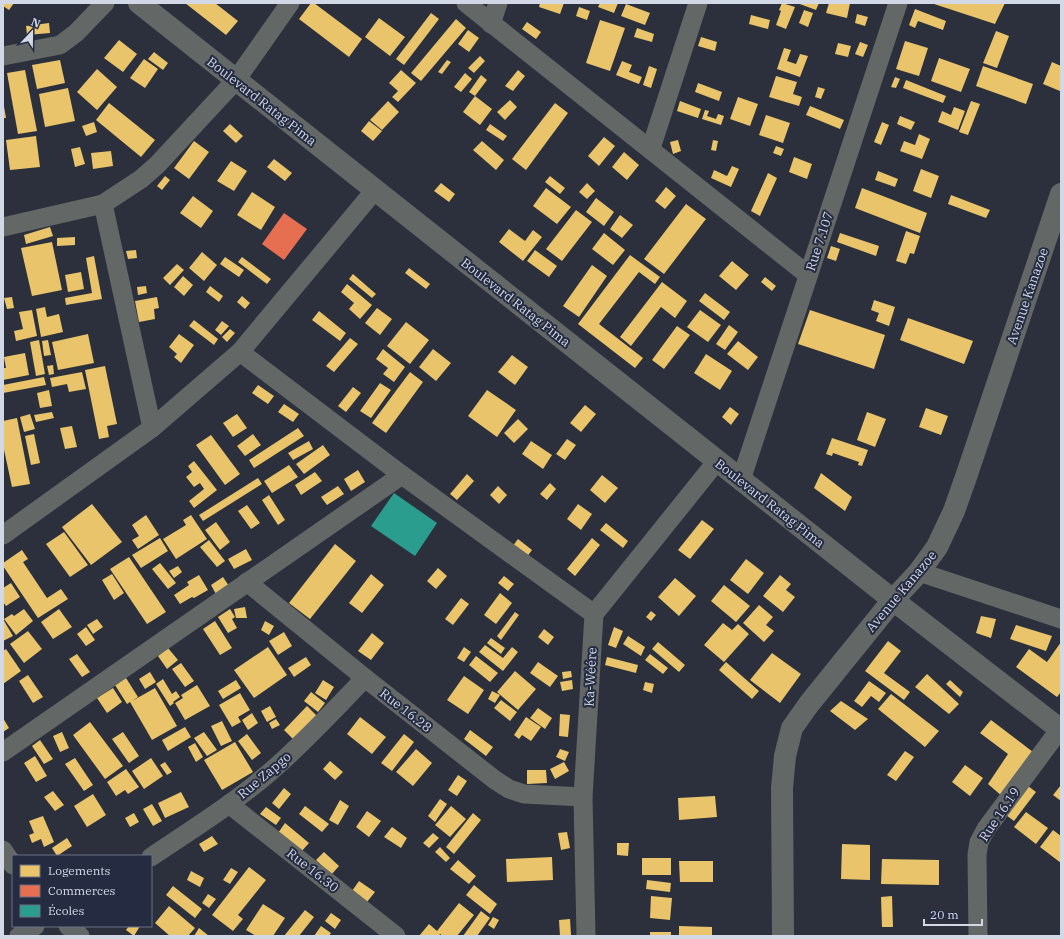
<svg xmlns="http://www.w3.org/2000/svg" width="1064" height="939" viewBox="0 0 1064 939" font-family="'IBM Plex Serif',serif">
<style>
.homes{fill:#e9c46a}
.shops{fill:#e76f51}
.schools{fill:#2a9d8f}
.lines{fill:none;stroke-linecap:round;stroke-linejoin:round}
.minor{stroke:#636867;stroke-width:19}
.tertiary{stroke:#636867;stroke-width:22}
.labels{text-anchor:middle;stroke-width:4;stroke-linejoin:round;paint-order:stroke}
.street-label{font-size:13px;fill:#d3d8e6;stroke:#252c42}
</style>
<rect width="100%" height="100%" fill="#2b303c"/>
<g class="homes">
<path d="M3 3H14L9 10 3 6Z"/>
<path d="M185 3H215L238 21 226 35Z"/>
<path d="M311 3H314L362 39 349 57 299 19Z"/>
<path d="M540 3H564L560 14 539 7Z"/>
<path d="M600 3H618L614 13 598 7Z"/>
<path d="M782 3 795 7 786 29 776 25 781 11 779 10Z"/>
<path d="M797 3H819L816 10Z"/>
<path d="M829 3H850L847 18 826 13Z"/>
<path d="M931 3H1005L995 24Z"/>
<path d="M626 4 650 13 645 25 621 16Z"/>
<path d="M579 7 590 11 587 20 576 16Z"/>
<path d="M915 9 946 21 943 30 918 21 915 28 909 25Z"/>
<path d="M804 10 813 13 808 27 799 23Z"/>
<path d="M431 13 439 19 404 65 396 59Z"/>
<path d="M857 14 868 17 865 26 855 23Z"/>
<path d="M751 15 770 20 768 29 749 24Z"/>
<path d="M379 18 405 37 390 56 365 37Z"/>
<path d="M456 19 466 28 421 81 411 73Z"/>
<path d="M600 20 625 28 610 71 586 63Z"/>
<path d="M527 22 541 32 536 39 522 29Z"/>
<path d="M49 23 50 33 27 35 26 26Z"/>
<path d="M637 28 654 34 652 42 634 37Z"/>
<path d="M468 30 479 38 469 52 458 44Z"/>
<path d="M996 31 1009 36 997 68 983 63Z"/>
<path d="M701 37 717 42 715 51 698 46Z"/>
<path d="M119 40 137 54 123 72 104 58Z"/>
<path d="M905 41 928 48 919 76 896 69Z"/>
<path d="M860 42 868 45 863 57 855 54Z"/>
<path d="M838 43 851 46 848 57 835 54Z"/>
<path d="M784 48 791 50 787 61 796 64 800 54 808 56 800 77 777 69Z"/>
<path d="M154 52 168 63 163 70 148 59Z"/>
<path d="M480 56 485 61 474 73 468 68Z"/>
<path d="M939 58 970 69 961 92 931 81Z"/>
<path d="M144 59 158 69 145 88 130 78Z"/>
<path d="M60 60 65 83 37 89 32 65Z"/>
<path d="M447 60 451 62 442 74 438 72Z"/>
<path d="M622 61 632 65 629 72 642 77 639 84 616 75Z"/>
<path d="M1052 62 1061 66 1060 91 1043 84Z"/>
<path d="M649 66 657 69 651 88 643 85Z"/>
<path d="M983 66 1033 84 1026 104 976 86Z"/>
<path d="M97 69 117 87 97 110 77 92Z"/>
<path d="M25 70 37 131 18 134 7 73Z"/>
<path d="M401 70 416 83 398 102 392 97 398 91 389 83Z"/>
<path d="M518 70 525 76 513 91 505 86Z"/>
<path d="M465 73 472 79 461 92 454 87Z"/>
<path d="M481 75 487 80 475 96 469 92Z"/>
<path d="M776 76 797 82 793 94 802 97 799 106 769 97Z"/>
<path d="M895 77 900 79 896 88 891 87Z"/>
<path d="M906 80 946 96 943 103 903 88Z"/>
<path d="M698 83 722 92 719 101 695 92Z"/>
<path d="M818 87 825 89 821 99 815 97Z"/>
<path d="M68 88 75 121 45 127 39 94Z"/>
<path d="M475 96 492 109 480 125 463 112Z"/>
<path d="M738 97 758 104 750 126 730 119Z"/>
<path d="M510 100 517 107 505 120 497 112Z"/>
<path d="M3 101 6 118H3Z"/>
<path d="M388 101 399 112 382 130 370 120Z"/>
<path d="M680 101 701 109 698 118 677 111Z"/>
<path d="M971 101 980 104 968 135 959 132Z"/>
<path d="M109 103 155 140 141 157 96 120Z"/>
<path d="M555 103 568 113 526 170 512 159Z"/>
<path d="M810 106 844 120 840 129 806 115Z"/>
<path d="M954 107 965 111 958 130 938 122 942 111 951 115Z"/>
<path d="M705 110 709 111 707 116 716 119 718 114 724 116 721 125 702 119Z"/>
<path d="M766 115 790 123 783 143 759 135Z"/>
<path d="M900 116 915 122 911 130 897 124Z"/>
<path d="M369 121 382 131 373 141 361 131Z"/>
<path d="M94 122 97 132 86 136 82 126Z"/>
<path d="M882 122 889 125 881 145 874 142Z"/>
<path d="M230 124 243 136 236 143 223 131Z"/>
<path d="M490 124 507 136 503 141 486 130Z"/>
<path d="M919 134 930 139 922 159 900 151 904 141 915 145Z"/>
<path d="M36 136 40 167 10 170 6 140Z"/>
<path d="M604 137 615 146 599 166 588 156Z"/>
<path d="M678 140 681 151 673 154 670 142Z"/>
<path d="M713 140 718 141 716 151 711 150Z"/>
<path d="M194 141 209 152 189 179 174 168Z"/>
<path d="M482 141 504 160 496 170 473 150Z"/>
<path d="M776 146 784 149 781 156 773 153Z"/>
<path d="M80 147 85 164 75 167 71 149Z"/>
<path d="M111 151 113 166 93 169 91 153Z"/>
<path d="M624 152 639 165 627 180 612 167Z"/>
<path d="M794 157 812 164 807 179 789 172Z"/>
<path d="M274 159 292 173 285 181 267 167Z"/>
<path d="M231 161 247 171 234 191 217 181Z"/>
<path d="M732 166 739 169 731 187 711 178 714 170 727 176Z"/>
<path d="M921 169 939 176 931 198 913 191Z"/>
<path d="M878 171 898 179 895 187 875 180Z"/>
<path d="M768 173 777 178 760 216 751 211Z"/>
<path d="M165 176 170 180 162 190 157 186Z"/>
<path d="M550 176 565 188 560 194 545 182Z"/>
<path d="M441 183 455 194 449 202 434 191Z"/>
<path d="M587 183 595 191 587 199 579 192Z"/>
<path d="M666 187 676 196 665 209 655 201Z"/>
<path d="M546 188 571 207 557 224 533 206Z"/>
<path d="M862 188 927 213 920 233 855 208Z"/>
<path d="M252 192 275 207 261 230 237 215Z"/>
<path d="M951 195 990 210 986 218 948 204Z"/>
<path d="M193 196 213 211 201 228 180 213Z"/>
<path d="M596 198 614 212 604 226 586 212Z"/>
<path d="M686 204 706 219 664 274 644 259Z"/>
<path d="M576 210 592 222 562 261 546 249Z"/>
<path d="M620 215 633 225 622 238 610 229Z"/>
<path d="M50 227 53 236 26 244 24 235Z"/>
<path d="M509 229 525 241 533 230 542 237 523 261 499 242Z"/>
<path d="M906 231 920 236 914 254 910 253 906 264 896 261Z"/>
<path d="M604 233 625 250 613 265 592 249Z"/>
<path d="M840 233 879 246 876 256 837 242Z"/>
<path d="M75 237V245L57 246V238Z"/>
<path d="M52 242 62 290 32 296 21 248Z"/>
<path d="M831 246 840 249 836 261 827 258Z"/>
<path d="M136 250 137 258 128 259 126 251Z"/>
<path d="M535 250 557 266 549 277 527 261Z"/>
<path d="M202 252 217 265 204 281 189 268Z"/>
<path d="M630 255 660 277 655 284 639 272 599 324 643 358 635 368 578 324Z"/>
<path d="M94 256 102 299 66 305 65 298 92 293 86 258Z"/>
<path d="M225 257 244 270 239 277 220 264Z"/>
<path d="M242 257 271 279 267 284 238 262Z"/>
<path d="M732 261 749 275 736 290 719 276Z"/>
<path d="M177 264 184 270 170 285 163 278Z"/>
<path d="M592 265 607 276 579 317 563 306Z"/>
<path d="M409 268 430 284 426 289 405 273Z"/>
<path d="M81 272 84 289 68 292 65 275Z"/>
<path d="M353 274 376 294 372 298 349 279Z"/>
<path d="M183 276 193 285 184 296 174 287Z"/>
<path d="M765 277 776 286 772 291 761 282Z"/>
<path d="M662 282 687 301 675 318 661 307 631 346 620 337Z"/>
<path d="M347 284 372 305 360 319 349 309 354 303 341 292Z"/>
<path d="M146 286 147 293 138 295 137 287Z"/>
<path d="M210 286 223 296 219 302 206 292Z"/>
<path d="M705 293 730 312 724 320 699 301Z"/>
<path d="M242 296 250 303 245 309 237 302Z"/>
<path d="M12 297 14 308 7 309 4 298Z"/>
<path d="M157 297 159 308 154 309 155 319 139 322 135 301Z"/>
<path d="M874 300 895 307 889 326 876 321 879 313 871 310Z"/>
<path d="M45 307 47 317 59 314 63 332 41 337 36 309Z"/>
<path d="M377 308 392 319 380 335 365 323Z"/>
<path d="M32 310 37 336 16 341 14 331 23 329 19 312Z"/>
<path d="M700 310 721 325 708 342 687 327Z"/>
<path d="M810 310 885 335 874 369 798 344Z"/>
<path d="M319 311 346 333 340 341 312 320Z"/>
<path d="M908 318 973 341 964 364 900 340Z"/>
<path d="M194 320 218 339 214 345 189 326Z"/>
<path d="M222 321 229 326 221 335 215 330Z"/>
<path d="M406 322 429 340 410 364 387 346Z"/>
<path d="M729 325 738 332 725 350 716 344Z"/>
<path d="M677 326 690 335 664 369 652 360Z"/>
<path d="M230 329 235 333 227 342 222 337Z"/>
<path d="M88 334 94 363 58 370 52 342Z"/>
<path d="M179 334 194 345 181 363 174 357 177 354 169 347Z"/>
<path d="M350 338 358 344 334 372 326 366Z"/>
<path d="M39 340 45 374 36 376 30 342Z"/>
<path d="M48 340 51 355 44 356 42 341Z"/>
<path d="M738 341 758 357 748 370 727 354Z"/>
<path d="M383 349 405 367 394 382 383 374 388 368 376 359Z"/>
<path d="M433 349 451 363 436 381 419 367Z"/>
<path d="M25 353 29 375 3 380V368H6L4 357Z"/>
<path d="M706 354 732 371 720 390 694 373Z"/>
<path d="M512 355 528 367 515 385 498 372Z"/>
<path d="M53 365 54 374 49 375 47 366Z"/>
<path d="M105 366 117 424 107 426 109 437 99 439 85 370Z"/>
<path d="M82 372 86 389 69 392 67 384 52 387 50 378Z"/>
<path d="M410 372 423 382 386 433 372 423Z"/>
<path d="M44 377 46 385 3 393V385Z"/>
<path d="M380 383 391 390 371 418 360 411Z"/>
<path d="M258 385 274 396 268 404 252 393Z"/>
<path d="M353 387 361 393 346 412 338 406Z"/>
<path d="M49 390 52 406 40 408 37 393Z"/>
<path d="M487 390 516 410 497 437 468 416Z"/>
<path d="M284 404 299 414 293 422 278 412Z"/>
<path d="M585 405 596 414 581 432 570 423Z"/>
<path d="M730 407 739 414 731 425 722 417Z"/>
<path d="M926 408 948 416 941 435 919 427Z"/>
<path d="M52 412 54 418 36 422 34 415Z"/>
<path d="M867 412 886 419 875 447 857 440Z"/>
<path d="M30 414 35 429 24 432 20 417Z"/>
<path d="M237 414 247 428 233 437 223 423Z"/>
<path d="M17 418 30 484 12 487 3 445V421Z"/>
<path d="M518 419 528 429 514 443 504 433Z"/>
<path d="M72 426 77 447 65 449 60 428Z"/>
<path d="M298 428 304 436 254 468 249 460Z"/>
<path d="M34 434 40 463 31 465 25 436Z"/>
<path d="M253 434 261 445 245 456 237 446Z"/>
<path d="M211 435 240 474 225 485 196 445Z"/>
<path d="M832 438 868 450 862 466 858 465 859 462 833 453 832 456 826 454Z"/>
<path d="M567 439 576 445 565 460 556 454Z"/>
<path d="M309 441 313 449 293 460 288 453Z"/>
<path d="M531 441 552 455 543 469 522 454Z"/>
<path d="M323 445 330 455 304 474 296 464Z"/>
<path d="M194 461 217 490 194 508 189 501 204 489 200 483 194 487 186 477 192 472 188 466Z"/>
<path d="M289 465 298 477 272 493 264 481Z"/>
<path d="M358 470 365 482 351 491 344 479Z"/>
<path d="M315 472 322 481 301 495 295 485Z"/>
<path d="M821 473 852 497 845 511 814 488Z"/>
<path d="M467 474 474 481 457 500 450 494Z"/>
<path d="M602 475 618 488 605 503 590 490Z"/>
<path d="M258 478 262 484 203 521 199 515Z"/>
<path d="M550 483 556 489 547 500 540 494Z"/>
<path d="M338 486 344 494 327 505 321 497Z"/>
<path d="M498 486 507 495 499 504 490 495Z"/>
<path d="M269 495 285 520 278 525 262 500Z"/>
<path d="M92 504 122 542 91 565 62 527Z"/>
<path d="M578 504 592 514 581 530 567 519Z"/>
<path d="M247 505 260 523 251 529 238 511Z"/>
<path d="M146 515 159 535 138 549 132 540 139 536 132 525Z"/>
<path d="M191 515 207 539 176 559 163 539 186 525 183 520Z"/>
<path d="M702 520 714 529 690 559 678 550Z"/>
<path d="M216 522 230 542 220 550 205 530Z"/>
<path d="M606 523 628 541 623 548 600 530Z"/>
<path d="M64 532 88 565 70 577 46 544Z"/>
<path d="M160 538 168 551 141 568 132 555Z"/>
<path d="M592 538 600 545 575 576 567 569Z"/>
<path d="M518 539 532 550 526 558 512 547Z"/>
<path d="M209 540 225 561 217 567 200 547Z"/>
<path d="M335 544 356 561 310 619 289 603Z"/>
<path d="M246 549 252 560 234 569 228 559Z"/>
<path d="M22 550 28 559 23 562 47 598 61 589 68 599 38 618 3 566V563Z"/>
<path d="M129 557 166 612 147 624 110 569Z"/>
<path d="M746 559 764 573 748 594 730 580Z"/>
<path d="M160 563 176 583 168 589 152 569Z"/>
<path d="M178 566 182 572 174 578 169 571Z"/>
<path d="M438 568 447 576 436 589 427 581Z"/>
<path d="M112 574 124 593 114 600 102 580Z"/>
<path d="M371 574 384 585 362 613 349 603Z"/>
<path d="M199 575 208 590 194 598 192 597 180 604 174 595 189 585 187 582Z"/>
<path d="M780 575 791 584 786 590 795 597 783 612 763 596Z"/>
<path d="M504 576 514 584 508 591 498 583Z"/>
<path d="M223 577 229 586 216 594 211 585Z"/>
<path d="M675 578 696 596 679 616 658 597Z"/>
<path d="M11 583 20 597 6 606 3 602V588Z"/>
<path d="M724 585 750 606 736 622 711 601Z"/>
<path d="M500 593 512 603 496 624 484 615Z"/>
<path d="M461 598 469 604 453 625 445 619Z"/>
<path d="M759 605 773 617 766 625 774 631 764 642 743 623Z"/>
<path d="M245 607 247 618H236L234 609Z"/>
<path d="M24 609 33 621 16 635 4 619 12 614 14 616Z"/>
<path d="M59 609 72 627 53 639 41 622Z"/>
<path d="M230 609 235 617 232 619 237 628 228 633 218 617Z"/>
<path d="M651 611 656 615 651 621 646 617Z"/>
<path d="M515 612 519 615 501 640 497 636Z"/>
<path d="M981 616 996 619 991 638 976 633Z"/>
<path d="M3 619 13 636 3 641Z"/>
<path d="M97 619 103 627 93 634 87 625Z"/>
<path d="M215 621 232 648 220 655 203 629Z"/>
<path d="M265 621 274 626 269 635 261 630Z"/>
<path d="M723 623 732 630 738 624 749 634 724 662 704 645Z"/>
<path d="M1016 625 1052 636 1046 651 1010 639Z"/>
<path d="M86 627 95 640 86 646 77 634Z"/>
<path d="M614 627 623 631 616 648 608 645Z"/>
<path d="M544 629 554 637 548 645 538 637Z"/>
<path d="M28 631 42 649 24 663 10 644Z"/>
<path d="M284 632 292 646 278 655 269 641Z"/>
<path d="M372 633 384 643 371 660 358 651Z"/>
<path d="M628 636 645 647 641 656 623 644Z"/>
<path d="M491 638 505 648 501 654 487 643Z"/>
<path d="M888 641 901 651 884 673 910 692 904 700 865 671Z"/>
<path d="M658 642 685 665 679 672 652 649Z"/>
<path d="M1061 642V692L1057 697 1016 667 1029 649 1047 662Z"/>
<path d="M485 645 503 658 512 647 518 652 503 671 479 652Z"/>
<path d="M268 647 287 675 254 698 234 670Z"/>
<path d="M464 647 471 652 464 662 457 658Z"/>
<path d="M168 648 178 660 167 669 158 656Z"/>
<path d="M6 649 21 671 3 684V651Z"/>
<path d="M772 653 801 674 780 703 750 680Z"/>
<path d="M77 654 90 672 82 677 69 659Z"/>
<path d="M650 654 668 668 663 674 645 660Z"/>
<path d="M476 656 498 673 490 682 469 665Z"/>
<path d="M306 657 311 665 294 677 288 668Z"/>
<path d="M607 657 638 665 636 673 605 665Z"/>
<path d="M538 662 558 676 550 687 530 673Z"/>
<path d="M726 662 759 691 752 699 719 670Z"/>
<path d="M181 663 194 681 185 687 172 669Z"/>
<path d="M515 671 536 689 518 710 497 692Z"/>
<path d="M571 671 572 677 563 679 562 672Z"/>
<path d="M150 672 156 682 145 689 139 679Z"/>
<path d="M927 674 959 704 949 714 915 687Z"/>
<path d="M28 675 43 697 33 703 19 681Z"/>
<path d="M464 676 484 690 468 714 447 700Z"/>
<path d="M126 678 138 697 132 701 155 688 177 726 152 740 130 702 127 704 115 685Z"/>
<path d="M163 679 172 694 176 691 180 697 173 702 174 703 170 706 156 684Z"/>
<path d="M236 680 241 688 223 699 218 691Z"/>
<path d="M323 680 334 687 326 700 315 693Z"/>
<path d="M572 680 573 689 562 691 560 682Z"/>
<path d="M950 680 963 692 960 697 946 684Z"/>
<path d="M869 681 886 693 879 702 871 696 862 707 854 701Z"/>
<path d="M645 682 654 684 652 693 643 690Z"/>
<path d="M197 685 210 706 185 720 175 703 183 698 181 695Z"/>
<path d="M113 688 122 702 107 713 97 698Z"/>
<path d="M492 691 500 695 495 703 488 699Z"/>
<path d="M311 692 325 703 318 712 304 701Z"/>
<path d="M240 693 250 710 238 717 241 722 232 727 219 705Z"/>
<path d="M891 694 939 731 925 747 878 709Z"/>
<path d="M501 700 517 712 510 721 494 708Z"/>
<path d="M841 701 868 719 855 730 830 711Z"/>
<path d="M270 706 276 717 267 722 261 711Z"/>
<path d="M307 706 317 716 293 739 284 730Z"/>
<path d="M538 708 552 718 545 729 530 718Z"/>
<path d="M252 713 258 723 248 730 242 720Z"/>
<path d="M560 714 570 715 568 737 559 736Z"/>
<path d="M360 717 386 737 372 754 347 734Z"/>
<path d="M526 717 541 727 531 741 522 735 519 739 514 735Z"/>
<path d="M3 718 9 728 3 732Z"/>
<path d="M276 719 280 725 272 729 269 723Z"/>
<path d="M991 720 1033 752 1003 797 988 784 1008 754 980 733Z"/>
<path d="M222 721 232 741 221 746 211 726Z"/>
<path d="M90 722 123 766 105 779 73 735Z"/>
<path d="M185 727 191 737 168 751 162 740Z"/>
<path d="M470 730 493 747 486 756 464 739Z"/>
<path d="M62 732 69 748 60 752 53 736Z"/>
<path d="M123 732 139 756 129 763 112 739Z"/>
<path d="M204 732 217 750 207 756 194 738Z"/>
<path d="M247 734 261 753 252 760 238 741Z"/>
<path d="M404 734 414 742 392 771 381 763Z"/>
<path d="M40 740 53 759 44 764 32 746Z"/>
<path d="M235 742 253 772 222 790 204 760Z"/>
<path d="M195 743 203 757 196 762 188 747Z"/>
<path d="M416 749 432 763 413 786 396 772Z"/>
<path d="M560 749 569 752 565 761 556 757Z"/>
<path d="M905 751 914 757 896 781 887 775Z"/>
<path d="M35 756 47 776 36 782 24 763Z"/>
<path d="M75 758 93 785 84 791 65 764Z"/>
<path d="M151 758 163 776 144 789 132 771Z"/>
<path d="M330 761 343 772 335 780 323 769Z"/>
<path d="M165 762 172 772 167 775 160 765Z"/>
<path d="M564 762 569 771 555 779 550 769Z"/>
<path d="M965 765 983 778 970 796 952 782Z"/>
<path d="M126 769 139 787 128 794 125 790 116 796 107 782Z"/>
<path d="M527 770H546L547 783 527 784Z"/>
<path d="M458 775 467 781 457 796 448 790Z"/>
<path d="M1061 785V801L1053 795Z"/>
<path d="M1028 786 1036 792 1014 821 1006 815Z"/>
<path d="M284 788 291 794 279 809 272 803Z"/>
<path d="M53 791 64 805 55 811 44 797Z"/>
<path d="M181 792 189 807 165 818 158 803Z"/>
<path d="M93 794 106 815 87 827 74 806Z"/>
<path d="M715 796 717 817 679 820 678 798Z"/>
<path d="M440 799 447 804 435 822 428 816Z"/>
<path d="M340 800 349 806 338 825 329 820Z"/>
<path d="M152 804 162 821 153 826 143 809Z"/>
<path d="M305 806 329 824 322 832 299 814Z"/>
<path d="M451 806 466 819 450 837 435 825Z"/>
<path d="M266 807 281 818 276 825 260 814Z"/>
<path d="M367 811 381 821 369 837 356 827Z"/>
<path d="M1026 812 1048 828 1036 844 1014 827Z"/>
<path d="M134 813 139 822 130 827 125 818Z"/>
<path d="M473 813 481 820 454 854 446 847Z"/>
<path d="M43 816 54 842 44 847 41 839 32 843 29 835 34 833 29 821Z"/>
<path d="M285 823 309 843 301 852 278 833Z"/>
<path d="M392 827 407 838 401 848 384 837Z"/>
<path d="M1053 830 1061 836V863L1040 847Z"/>
<path d="M567 832 570 848 561 850 558 833Z"/>
<path d="M433 833 439 838 429 848 423 843Z"/>
<path d="M212 836 218 844 204 852 199 844Z"/>
<path d="M67 838 72 846 57 856 52 848Z"/>
<path d="M617 843H629L628 856 617 855Z"/>
<path d="M842 844 870 845V880L841 879Z"/>
<path d="M440 847 450 858 446 862 435 852Z"/>
<path d="M324 852 339 866 331 875 316 860Z"/>
<path d="M552 857 553 880 507 882 506 859Z"/>
<rect x="642" y="858" width="29" height="17"/>
<path d="M882 859 939 860V885L881 884Z"/>
<path d="M458 860 476 876 469 884 450 869Z"/>
<path d="M679 861H713V882H680Z"/>
<path d="M249 867 266 880 238 915 243 919 233 931 212 915Z"/>
<path d="M231 868 238 872 230 884 223 880Z"/>
<path d="M191 871 204 878 200 887 187 880Z"/>
<path d="M647 880 671 883 670 892 646 889Z"/>
<path d="M359 881 375 892 367 902 352 891Z"/>
<path d="M474 885 497 904 490 914 466 895Z"/>
<path d="M173 886 202 909 195 918 166 895Z"/>
<path d="M208 894 216 899 209 908 202 903Z"/>
<path d="M651 896 672 898 670 920 650 918Z"/>
<path d="M892 896 893 927H882L881 897Z"/>
<path d="M459 903 474 915 457 936H443L440 934 439 936H419L429 924 437 931Z"/>
<path d="M263 904 285 918 273 936H256L246 930Z"/>
<path d="M169 906 195 928 188 936H170L155 923Z"/>
<path d="M305 910 314 917 299 936H284Z"/>
<path d="M481 911 490 918 477 936H463Z"/>
<path d="M331 913 341 920 335 929 325 921Z"/>
<path d="M493 917 499 920 494 929 488 925Z"/>
<path d="M570 919 571 935 560 936 559 920Z"/>
<path d="M129 926H140L134 936 126 930Z"/>
<path d="M321 926 331 933 329 936H314Z"/>
<path d="M679 926 712 927V936H679Z"/>
<path d="M199 928 209 936H194Z"/>
<rect x="650" y="932" width="21" height="4"/>
</g>
<path class="shops" d="M284 213 307 229 284 260 262 244Z"/>
<path class="schools" d="M394 493 437 523 415 556 371 526Z"/>
<g class="lines">
<g class="minor">
<path d="M466 3 808 275"/>
<path d="M491 24 498 3"/>
<path d="M3 56 60 45 76 33 105 3"/>
<path d="M651 148 698 3"/>
<path d="M103 204 152 428"/>
<path d="M3 227 103 204 141 179 157 165 236 80 290 3"/>
<path d="M240 352 402 475 594 614"/>
<path d="M741 480 898 3"/>
<path d="M3 535 152 428 240 352 375 190"/>
<path d="M919 572 1061 619"/>
<path d="M247 582 365 678 495 780 509 789 524 794 583 797"/>
<path d="M3 752 402 475"/>
<path d="M229 804 396 936"/>
<path d="M3 850 13 865"/>
<path d="M151 857C191 830 233 804 270 772 304 743 334 710 365 678"/>
<path d="M68 926 80 936"/>
<path d="M19 936 35 926"/>
<path d="M586 936 583 797 594 614 717 461"/>
<path d="M978 936 977 855 979 842 986 829 1060 729"/>
</g>
<g class="tertiary">
<path d="M139 3 893 600 1061 730"/>
<path d="M783 936 782 788 785 756 792 728 809 704 893 600 919 572 937 547 954 511 966 477 1061 194"/>
</g>
</g>
<g class="labels">
<g class="street-label">
<text transform="translate(262 101) rotate(38)" y="5">Boulevard Ratag Pima</text>
<text transform="translate(819 241) rotate(-72)" y="5">Rue 7.107</text>
<text transform="translate(1027 296) rotate(-71)" y="5">Avenue Kanazoe</text>
<text transform="translate(516 302) rotate(38)" y="5">Boulevard Ratag Pima</text>
<text transform="translate(770 503) rotate(38)" y="5">Boulevard Ratag Pima</text>
<text transform="translate(901 591) rotate(-50)" y="5">Avenue Kanazoe</text>
<text transform="translate(590 677) rotate(-87)" y="5">Ka-Wéére</text>
<text transform="translate(406 710) rotate(38)" y="5">Rue 16.28</text>
<text transform="translate(264 775) rotate(-40)" y="5">Rue Zapgo</text>
<text transform="translate(999 814) rotate(-56)" y="5">Rue 16.19</text>
<text transform="translate(313 870) rotate(38)" y="5">Rue 16.30</text>
</g>
</g>
<rect width="1064" height="939" fill="none" stroke="#d3d8e6" stroke-width="8"/>
<rect x="12" y="855" width="140" height="72" fill="#252c42" stroke="#6b7184"/>
<rect x="20" y="865" width="20" height="12" fill="#e9c46a" stroke="#6b7184"/>
<text x="48" y="875" font-size="12" fill="#d3d8e6">Logements</text>
<rect x="20" y="885" width="20" height="12" fill="#e76f51" stroke="#6b7184"/>
<text x="48" y="895" font-size="12" fill="#d3d8e6">Commerces</text>
<rect x="20" y="905" width="20" height="12" fill="#2a9d8f" stroke="#6b7184"/>
<text x="48" y="915" font-size="12" fill="#d3d8e6">Écoles</text>
<g transform="translate(32 32) rotate(22)" stroke="#252c42" stroke-width="3" paint-order="stroke">
<path d="M0-3L7 15L0 10L-7 15Z" fill="#d3d8e6"/>
<text y="-6" font-size="11" font-weight="bold" text-anchor="middle" fill="#d3d8e6">N</text>
</g>
<path d="M924 919v6h58v-6" fill="none" stroke="#d3d8e6" stroke-width="2"/>
<text x="930" y="919" font-size="12" fill="#d3d8e6" stroke="#252c42" stroke-width="3" paint-order="stroke">20 m</text>
</svg>
